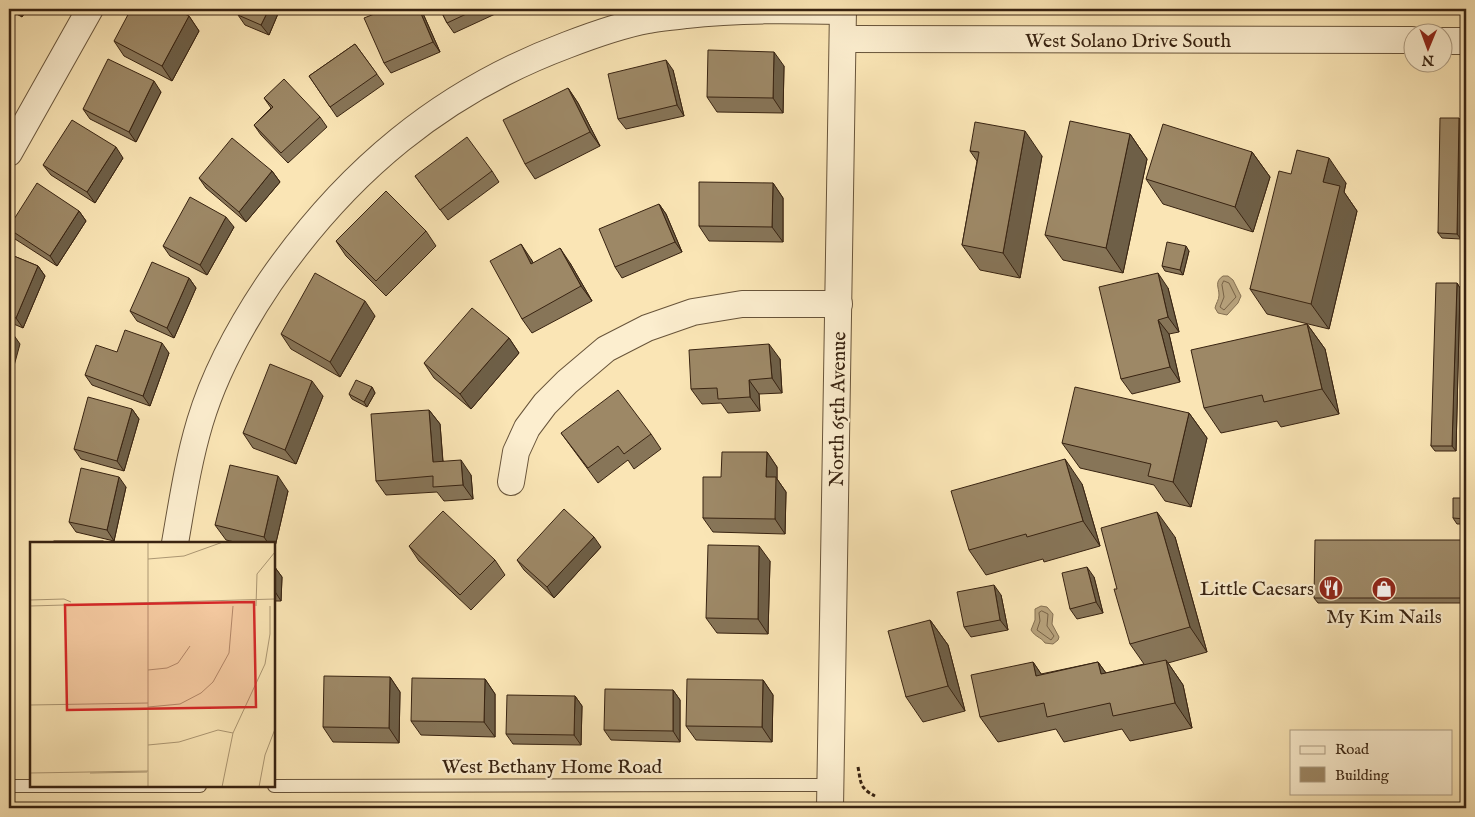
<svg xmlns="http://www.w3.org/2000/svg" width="1475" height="817" viewBox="0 0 1475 817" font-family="'IM FELL English',serif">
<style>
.water{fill:#b8a37d;stroke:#857052}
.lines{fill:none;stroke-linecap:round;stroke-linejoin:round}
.shore{stroke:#786347;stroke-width:1}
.lane-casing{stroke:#68543a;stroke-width:14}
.street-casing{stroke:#68543a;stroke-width:28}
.path{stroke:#382311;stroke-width:3;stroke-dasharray:4 2.5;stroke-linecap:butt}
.lane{stroke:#fceecf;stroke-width:12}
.street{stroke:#fceecf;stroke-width:26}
.wall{fill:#877558;stroke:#382311}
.shaded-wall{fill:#6e5f47;stroke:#382311}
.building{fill:#9d8866;stroke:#382311}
.labels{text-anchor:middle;stroke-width:4.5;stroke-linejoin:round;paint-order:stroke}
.street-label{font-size:20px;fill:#382311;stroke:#fceecf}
.poi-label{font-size:20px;fill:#382311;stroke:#fceecf;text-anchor:end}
.inset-road{fill:none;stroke:#ac9773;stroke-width:1}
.view{fill:#d62828;fill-opacity:0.15;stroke:#d62828;stroke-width:2.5}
.inset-edge{fill:none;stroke:#382311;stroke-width:2.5}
</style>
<rect width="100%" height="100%" fill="#fae5b5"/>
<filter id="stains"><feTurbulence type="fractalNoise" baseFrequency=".004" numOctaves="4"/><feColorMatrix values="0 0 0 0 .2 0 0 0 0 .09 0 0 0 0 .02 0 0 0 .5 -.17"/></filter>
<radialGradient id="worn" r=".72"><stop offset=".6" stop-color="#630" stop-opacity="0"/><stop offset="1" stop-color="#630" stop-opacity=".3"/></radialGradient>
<g class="water">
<path d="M1223 276H1228L1233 280 1241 296 1238 303 1227 315 1218 313 1215 308C1216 303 1219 300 1219 295 1219 287 1214 282 1223 276Z"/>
<path d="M1041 606 1047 607 1053 614 1052 624 1059 637 1058 640 1053 644 1045 643C1041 637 1035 637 1031 630L1035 620V609Z"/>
</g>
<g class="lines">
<g class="shore">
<path d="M1224 281 1229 283 1236 297 1224 310 1220 307 1224 297 1222 285Z"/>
<path d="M1042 611 1048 614 1047 626 1054 636 1051 640 1037 630 1040 621 1039 613Z"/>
</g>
<defs>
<g id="lane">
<path d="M9 786H200"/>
<path d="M274 786 831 785"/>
</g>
<g id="street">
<path d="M843 39 1412 40"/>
<path d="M1442 41H1466"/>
<path d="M9 153 90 9"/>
<path d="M511 482 516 452 527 428 545 404 567 382 606 349 647 328 693 312 742 304H839"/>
<path d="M175 543C182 503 188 462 200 422 215 372 241 325 270 282 346 172 441 92 567 45 593 35 621 25 648 20 661 17 674 17 686 15 738 9 791 10 843 11"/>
<path d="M830 808 843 9"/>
</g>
</defs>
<use href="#lane" class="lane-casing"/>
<use href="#street" class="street-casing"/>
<path class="path" d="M858 767C861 782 859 788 875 796"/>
<use href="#lane" class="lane"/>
<use href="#street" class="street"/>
</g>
<g class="wall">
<path d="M9 9H27L22 17 9 10Z"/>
<path d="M198 9H208L206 12Z"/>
<path d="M241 9H280L269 35 245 25 238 15Z"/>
<path d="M387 9H421L440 52 391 73 384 63Z"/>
<path d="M440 9H506L454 33 447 23Z"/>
<path d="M189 16 199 31 172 81 124 56 114 41Z"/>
<path d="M355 44 384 84 337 117 309 76Z"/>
<path d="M784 66 783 113 717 112 707 97Z"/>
<path d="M673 70 684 116 626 129 618 119Z"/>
<path d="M1466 73V99H1464L1461 93Z"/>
<path d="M568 88 578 103 600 146 535 179 525 164Z"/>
<path d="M161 92 136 142 90 119 83 109Z"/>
<path d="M264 98 320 117 327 127 288 163 261 135 254 125 271 108Z"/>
<path d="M1459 118 1463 123 1461 239 1442 238 1438 233Z"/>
<path d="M1130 134 1147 159 1123 273 1063 260 1045 235Z"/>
<path d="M970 151 1042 156 1020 278 980 270 962 245 977 161Z"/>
<path d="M1252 152 1270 177 1253 232 1163 204 1146 179Z"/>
<path d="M123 158 95 203 51 175 43 165Z"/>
<path d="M272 171 280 182 246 222 206 188 199 178Z"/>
<path d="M492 171 499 182 448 220 415 176Z"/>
<path d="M1291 174 1346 183 1344 192 1357 211 1329 329 1267 314 1250 289Z"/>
<path d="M773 183 783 198V242L709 241 699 226Z"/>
<path d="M659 204 666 214 682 252 622 278 615 267Z"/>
<path d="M79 211 86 221 57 266 15 239 9 230V227Z"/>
<path d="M234 227 207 275 170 256 163 246Z"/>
<path d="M426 231 436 246 386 296 346 256 336 241Z"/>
<path d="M1189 251 1183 275 1165 271 1162 266Z"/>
<path d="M9 254 38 266 45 276 23 328 9 322Z"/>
<path d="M531 259 533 263H570L592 301 532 333 522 319Z"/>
<path d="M189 278 196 288 174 338 137 321 130 311Z"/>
<path d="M1457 283 1460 288 1456 451H1435L1431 446Z"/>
<path d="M1168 288 1179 332 1169 334 1180 382 1132 394 1121 379Z"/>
<path d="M375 316 340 377 291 349 281 334Z"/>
<path d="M1307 324 1325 349 1339 414 1281 427 1277 421 1221 433 1204 408Z"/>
<path d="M509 338 519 353 471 409 434 378 424 363Z"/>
<path d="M117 352 169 353 150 406 92 385 85 375Z"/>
<path d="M780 359 782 393 759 394 760 411 728 413 721 403 702 404 691 389Z"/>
<path d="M372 387 375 393 367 407 352 399 349 394Z"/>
<path d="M323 396 296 464 253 448 243 433Z"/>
<path d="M132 409 139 419 124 471 81 459 74 449Z"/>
<path d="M429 410 440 424 443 461 471 475 473 499 444 501 437 492 386 495 376 481Z"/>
<path d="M1189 413 1207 438 1191 507 1165 501 1154 485 1080 468 1062 443Z"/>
<path d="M561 433 651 434 661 449 634 469 628 460 598 483Z"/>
<path d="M767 452 777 467V479L786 492 785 534 713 532 703 518 721 477Z"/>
<path d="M1082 484 1100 546 1044 562 1043 559 986 575 969 550Z"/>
<path d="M126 487 114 541 76 532 69 522Z"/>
<path d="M288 491 274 551V543H239L226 540 215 525Z"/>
<path d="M1466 498V524H1457L1453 518Z"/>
<path d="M1175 537 1207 652 1168 663 1183 685 1192 728 1130 741 1122 729 1064 742 1056 729 998 742 980 717 1033 662 1041 674 1098 662 1106 673 1144 664 1130 644Z"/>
<path d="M1466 540V603H1318L1314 598Z"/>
<path d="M409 546 495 560 505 575 471 610 419 561Z"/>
<path d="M601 547 554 598 524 570 517 560Z"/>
<path d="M770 561 768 634 717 633 706 618Z"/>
<path d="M274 566 282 577 281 601H274Z"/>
<path d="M1094 577 1103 613 1077 619 1070 609Z"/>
<path d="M1001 595 1008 630 971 637 964 627Z"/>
<path d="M930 620 948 645 965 711 923 722 906 697Z"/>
<path d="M390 677 400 692 399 743 333 742 323 727Z"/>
<path d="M485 679 495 694V737L421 735 411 721Z"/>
<path d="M763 680 773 695 772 742 696 740 686 726Z"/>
<path d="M673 690 680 700V742L611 740 604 730Z"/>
<path d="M575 696 582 706 581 745 513 744 506 734Z"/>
</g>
<g class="shaded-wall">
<path d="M17 9H27L22 17Z"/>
<path d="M203 9H208L206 12Z"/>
<path d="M269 9H280L269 35 261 25Z"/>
<path d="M419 9H421L440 52 433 42Z"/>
<path d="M189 16 199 31 172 81 162 66Z"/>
<path d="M9 28 14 35 9 43Z"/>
<path d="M774 52 784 66 783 113 773 98Z"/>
<path d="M666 60 673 70 684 116 677 105Z"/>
<path d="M154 81 161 92 136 142 129 132Z"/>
<path d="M568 88 578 103 600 146 590 132Z"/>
<path d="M1459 118 1463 123 1461 239 1457 234Z"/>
<path d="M1025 131 1042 156 1020 278 1003 253Z"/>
<path d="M1130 134 1147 159 1123 273 1106 248Z"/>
<path d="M116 147 123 158 95 203 87 192Z"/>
<path d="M1252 152 1270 177 1253 232 1235 207Z"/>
<path d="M1329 158 1346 183 1344 192 1357 211 1329 329 1311 304 1323 182Z"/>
<path d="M272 171 280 182 246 222 239 212Z"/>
<path d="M773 183 783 198V242L772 227Z"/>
<path d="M659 204 666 214 682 252 675 242Z"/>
<path d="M79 211 86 221 57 266 50 256Z"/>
<path d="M226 217 234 227 207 275 200 265Z"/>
<path d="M521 244 531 259 542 278 531 264Z"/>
<path d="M1186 246 1189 251 1183 275 1180 270Z"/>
<path d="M560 248 570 263 592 301 581 286Z"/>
<path d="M38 266 45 276 23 328 16 318Z"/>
<path d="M1158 273 1168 288 1179 332 1168 317Z"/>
<path d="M189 278 196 288 174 338 167 328Z"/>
<path d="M1457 283 1460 288 1456 451 1452 446Z"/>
<path d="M365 301 375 316 340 377 330 362Z"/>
<path d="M1158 320 1169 334 1180 382 1170 367Z"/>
<path d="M1307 324 1325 349 1339 414 1322 389Z"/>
<path d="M13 334 20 344 9 384V349Z"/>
<path d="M509 338 519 353 471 409 460 394Z"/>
<path d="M162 343 169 353 150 406 143 396Z"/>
<path d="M769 344 780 359 782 393 772 378Z"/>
<path d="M749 380 759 394 760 411 750 397Z"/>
<path d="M312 381 323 396 296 464 285 450Z"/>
<path d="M372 387 375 393 367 407 364 402Z"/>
<path d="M132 409 139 419 124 471 117 461Z"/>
<path d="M429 410 440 424 444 477 433 462Z"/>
<path d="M1189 413 1207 438 1191 507 1173 482Z"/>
<path d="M767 452 777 467V479L786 492 785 534 775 519 766 477Z"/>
<path d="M1065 459 1082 484 1100 546 1083 521Z"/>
<path d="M461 460 471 475 473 499 463 485Z"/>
<path d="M278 476 288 491 274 551V543H268L264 537Z"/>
<path d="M119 477 126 487 114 541 107 530Z"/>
<path d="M1157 512 1175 537 1207 652 1190 627Z"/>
<path d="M594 537 601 547 554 598 547 587Z"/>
<path d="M759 546 770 561 768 634 758 619Z"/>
<path d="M274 566 282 577 281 601 274 590Z"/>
<path d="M1087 567 1094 577 1103 613 1096 602Z"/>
<path d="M994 585 1001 595 1008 630 1000 620Z"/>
<path d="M930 620 948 645 965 711 948 686Z"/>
<path d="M1166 660 1183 685 1192 728 1175 703Z"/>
<path d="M1033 662 1050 687 1036 676Z"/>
<path d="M1098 662 1116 687 1101 674Z"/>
<path d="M274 665 275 667 274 747Z"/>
<path d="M390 677 400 692 399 743 389 728Z"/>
<path d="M485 679 495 694V737L484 722Z"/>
<path d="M763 680 773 695 772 742 762 727Z"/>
<path d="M673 690 680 700V742L673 731Z"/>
<path d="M575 696 582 706 581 745 574 735Z"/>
</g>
<g class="building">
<path d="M131 9H175L189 16 162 66 114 41Z"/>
<path d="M241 9H269L261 25 238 15Z"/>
<path d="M387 9H419L433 42 384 63 364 18Z"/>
<path d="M440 9H477L447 23Z"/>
<path d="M355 44 377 74 330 107 309 76Z"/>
<path d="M708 50 774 52 773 98 707 97Z"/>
<path d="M108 59 154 81 129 132 83 109Z"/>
<path d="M666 60 677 105 618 119 608 74Z"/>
<rect x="1461" y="73" width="5" height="20"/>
<path d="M284 79 320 117 281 153 254 125 273 107 264 98Z"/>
<path d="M568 88 590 132 525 164 503 120Z"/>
<path d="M1440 118H1459L1457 234 1438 233Z"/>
<path d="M72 120 116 147 87 192 43 165Z"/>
<path d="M1070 121 1130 134 1106 248 1045 235Z"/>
<path d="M975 122 1025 131 1003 253 962 245 979 152 970 151Z"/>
<path d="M1163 124 1252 152 1235 207 1146 179Z"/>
<path d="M467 137 492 171 440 210 415 176Z"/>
<path d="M232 138 272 171 239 212 199 178Z"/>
<path d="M1297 150 1329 158 1323 182 1340 186 1311 304 1250 289 1279 171 1291 174Z"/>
<path d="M699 182 773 183 772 227 699 226Z"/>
<path d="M37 183 79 211 50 256 9 229V227Z"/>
<path d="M386 191 426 231 376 281 336 241Z"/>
<path d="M190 197 226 217 200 265 163 246Z"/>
<path d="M659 204 675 242 615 267 599 229Z"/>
<path d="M1167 242 1186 246 1180 270 1162 266Z"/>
<path d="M521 244 531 264 560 248 581 286 522 319 490 261Z"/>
<path d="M9 254 38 266 16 318 9 315Z"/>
<path d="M152 262 189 278 167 328 130 311Z"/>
<path d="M315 273 365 301 330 362 281 334Z"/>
<path d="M1158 273 1168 317 1158 320 1170 367 1121 379 1099 287Z"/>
<path d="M1436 283H1457L1452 446H1431Z"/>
<path d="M472 308 509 338 460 394 424 363Z"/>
<path d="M1307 324 1322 389 1264 402 1262 395 1204 408 1191 350Z"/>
<path d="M125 330 162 343 143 396 85 375 96 345 117 352Z"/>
<path d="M9 333 13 334 9 349Z"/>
<path d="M769 344 772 378 749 380 750 397 718 399 717 388 691 389 689 350Z"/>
<path d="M270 364 312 381 285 450 243 433Z"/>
<path d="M356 380 372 387 364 402 349 394Z"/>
<path d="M1075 387 1189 413 1173 482 1148 476 1151 464 1062 443Z"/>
<path d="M618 390 651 434 624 454 618 446 588 468 561 433Z"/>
<path d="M88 397 132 409 117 461 74 449Z"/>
<path d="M429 410 433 462 461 460 463 485 433 487V476L376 481 371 414Z"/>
<path d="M722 452H767L766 477H776L775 519 703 518V477H721Z"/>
<path d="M1065 459 1083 521 1027 537 1026 534 969 550 951 491Z"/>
<path d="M230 465 278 476 264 537 215 525Z"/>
<path d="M81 468 119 477 107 530 69 522Z"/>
<path d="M1453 498H1466V519L1453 518Z"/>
<path d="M564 509 594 537 547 587 517 560Z"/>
<path d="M443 511 495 560 460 595 409 546Z"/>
<path d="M1157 512 1190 627 1130 644 1114 589H1117L1101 528Z"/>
<path d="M1315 540H1466V598H1314Z"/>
<rect x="54" y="541" width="49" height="2"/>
<path d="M708 545 759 546 758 619 706 618Z"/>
<path d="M1087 567 1096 602 1070 609 1062 573Z"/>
<path d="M994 585 1000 620 964 627 957 592Z"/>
<path d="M930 620 948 686 906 697 888 631Z"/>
<path d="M1166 660 1175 703 1113 716 1110 703 1047 717 1044 703 980 717 971 675 1033 662 1036 676 1098 662 1101 674Z"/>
<path d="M324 676 390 677 389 728 323 727Z"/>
<path d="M412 678 485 679 484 722 411 721Z"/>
<path d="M687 679 763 680 762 727 686 726Z"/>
<path d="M605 689 673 690V731L604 730Z"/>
<path d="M507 695 575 696 574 735 506 734Z"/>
</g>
<defs>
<symbol id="restaurant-disc" viewBox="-11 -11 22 22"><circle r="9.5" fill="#8f2418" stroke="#fceecf"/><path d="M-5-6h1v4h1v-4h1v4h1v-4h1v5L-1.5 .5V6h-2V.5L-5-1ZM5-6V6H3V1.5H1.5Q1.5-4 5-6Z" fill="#fff"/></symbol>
<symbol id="shop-disc" viewBox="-11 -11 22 22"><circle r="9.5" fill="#8f2418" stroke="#fceecf"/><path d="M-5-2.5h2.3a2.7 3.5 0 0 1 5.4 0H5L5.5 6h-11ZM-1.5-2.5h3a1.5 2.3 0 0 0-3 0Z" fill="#fff"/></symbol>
</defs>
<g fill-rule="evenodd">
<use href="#restaurant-disc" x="1317" y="574" width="28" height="28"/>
<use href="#shop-disc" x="1370" y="575" width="28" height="28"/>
</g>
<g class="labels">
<g class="street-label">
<text x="1128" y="47">West Solano Drive South</text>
<text transform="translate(837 409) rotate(-89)" y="7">North 65th Avenue</text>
<text x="552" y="773">West Bethany Home Road</text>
</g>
<g class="poi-label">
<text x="1314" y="595">Little Caesars</text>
<text x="1384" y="623" text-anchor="middle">My Kim Nails</text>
</g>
</g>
<g transform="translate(30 542)">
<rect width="245" height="245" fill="#fae5b5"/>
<path class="inset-road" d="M118 17 154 14 193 0M0 58 34 57 41 60M0 64 245 57M226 64 227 32 245 10M118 128 137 126 148 121 160 104M0 163 118 161M118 165 150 162 171 151 183 140 199 111 203 64M118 203 149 200 188 188 203 191M0 231 118 229M60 231 117 230M118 245V0M192 245 203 191 235 122 240 92V64M229 245 235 213 245 187"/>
<path class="view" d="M224 60 226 165 37 168 35 63Z"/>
<rect width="245" height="245" class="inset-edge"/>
</g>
<rect width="1475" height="817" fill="none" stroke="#fae5b5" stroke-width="30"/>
<rect x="10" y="10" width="1455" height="797" fill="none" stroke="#382311" stroke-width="2.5"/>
<rect x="15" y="15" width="1445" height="787" fill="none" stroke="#382311"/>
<rect x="1290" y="730" width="162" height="65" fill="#fceecf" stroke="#ae9d83"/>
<rect x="1300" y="746" width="25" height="8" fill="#fceecf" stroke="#ae9d83"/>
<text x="1335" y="754" font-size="15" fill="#382311">Road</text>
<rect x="1300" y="767" width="25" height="15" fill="#9d8866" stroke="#ae9d83"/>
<text x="1335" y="780" font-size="15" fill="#382311">Building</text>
<g transform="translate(1428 48) rotate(181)"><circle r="24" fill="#fceecf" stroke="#ae9d83"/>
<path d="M0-4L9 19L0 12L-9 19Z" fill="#8f2418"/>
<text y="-8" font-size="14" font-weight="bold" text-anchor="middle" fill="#382311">N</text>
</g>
<rect width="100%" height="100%" filter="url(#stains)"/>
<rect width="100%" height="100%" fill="url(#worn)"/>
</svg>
